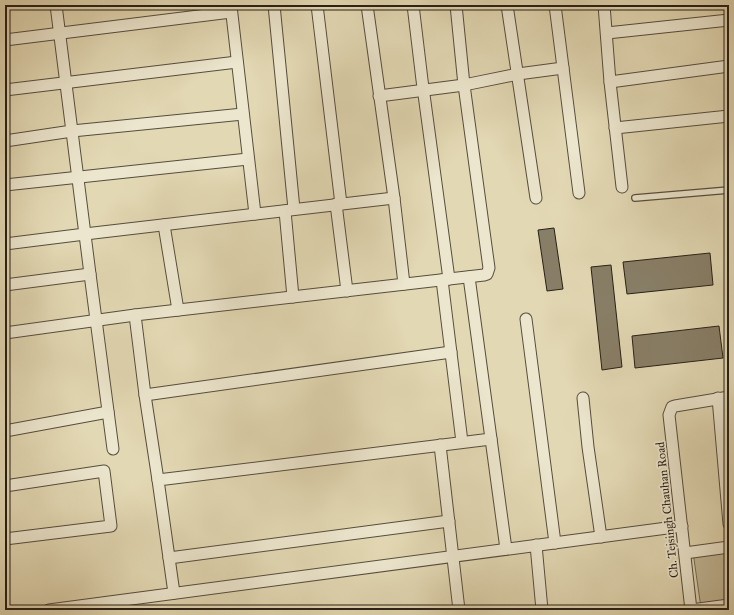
<svg xmlns="http://www.w3.org/2000/svg" width="734" height="615" viewBox="0 0 734 615" font-family="'IM FELL Great Primer',serif">
<style>
.green{fill:#c2b998;stroke:#746c57}
.building{fill:#887f68;stroke:#271f16}
.lines{fill:none;stroke-linecap:round;stroke-linejoin:round}
.lane-casing{stroke:#564d3d;stroke-width:8}
.street-casing{stroke:#564d3d;stroke-width:13}
.lane{stroke:#ece6ce;stroke-width:5.5}
.street{stroke:#ece6ce;stroke-width:11}
.labels{text-anchor:middle;stroke-width:3.5;stroke-linejoin:round;paint-order:stroke}
.street-label{font-size:12px;fill:#271f16;stroke:#ece6ce}
</style>
<rect width="100%" height="100%" fill="#e2d8b3"/>
<filter id="stains"><feTurbulence type="fractalNoise" baseFrequency=".005" numOctaves="4"/><feColorMatrix values="0 0 0 0 .2 0 0 0 0 .09 0 0 0 0 .02 0 0 0 .5 -.17"/></filter>
<radialGradient id="worn" r=".72"><stop offset=".6" stop-color="#630" stop-opacity="0"/><stop offset="1" stop-color="#630" stop-opacity=".3"/></radialGradient>
<path class="green" d="M729 547V604L701 608 693 552Z"/>
<g class="building">
<path d="M554 228 563 289 547 291 538 230Z"/>
<path d="M710 253 713 285 627 294 623 262Z"/>
<path d="M611 265 622 367 602 370 591 267Z"/>
<path d="M719 326 723 358 635 368 632 336Z"/>
</g>
<g class="lines">
<defs>
<path id="lane" d="M635 198 729 190"/>
<g id="street">
<path d="M56 5 90 274 113 449"/>
<path d="M274 5 294 209"/>
<path d="M317 5 341 204"/>
<path d="M367 5 394 198 404 284"/>
<path d="M413 5 422 80 449 279"/>
<path d="M507 5 536 198"/>
<path d="M555 5 579 193"/>
<path d="M604 5 610 82 729 66"/>
<path d="M231 6 255 214"/>
<path d="M607 33 729 20"/>
<path d="M5 40 231 12"/>
<path d="M610 82 622 187"/>
<path d="M5 90 237 62"/>
<path d="M379 96 464 85 518 74 563 68"/>
<path d="M615 128 729 116"/>
<path d="M5 141 72 131 243 114"/>
<path d="M5 185 248 159"/>
<path d="M336 204 347 291"/>
<path d="M285 211 293 297"/>
<path d="M164 225 178 310"/>
<path d="M5 244 85 234 394 198"/>
<path d="M469 277 506 549"/>
<path d="M442 280 462 442"/>
<path d="M5 285 90 274"/>
<path d="M135 315 145 395 158 480"/>
<path d="M526 319 555 543"/>
<path d="M5 333 135 315 484 275 487 274 489 268 464 85 456 5"/>
<path d="M145 395 451 352"/>
<path d="M583 398 588 447 601 537"/>
<path d="M718 398 729 524"/>
<path d="M5 431 108 412"/>
<path d="M440 445 459 610"/>
<path d="M5 486 104 471 111 526 5 539"/>
<path d="M536 545 542 610"/>
<path d="M685 553 729 547"/>
<path d="M169 558 449 521"/>
<path d="M174 593 158 480 491 439"/>
<path d="M49 610 682 526"/>
<path d="M691 610 669 415 672 407 675 406 729 397"/>
<path d="M691 610 729 605"/>
</g>
</defs>
<use href="#lane" class="lane-casing"/>
<use href="#street" class="street-casing"/>
<use href="#lane" class="lane"/>
<use href="#street" class="street"/>
</g>
<g class="labels">
<g class="street-label">
<text transform="translate(667 510) rotate(-96)" y="4">Ch. Tejsingh Chauhan Road</text>
</g>
</g>
<rect width="734" height="615" fill="none" stroke="#e2d8b3" stroke-width="20"/>
<rect x="6" y="6" width="722" height="603" fill="none" stroke="#271f16" stroke-width="2"/>
<rect x="10" y="10" width="714" height="595" fill="none" stroke="#271f16"/>
<rect width="100%" height="100%" filter="url(#stains)"/>
<rect width="100%" height="100%" fill="url(#worn)"/>
</svg>
